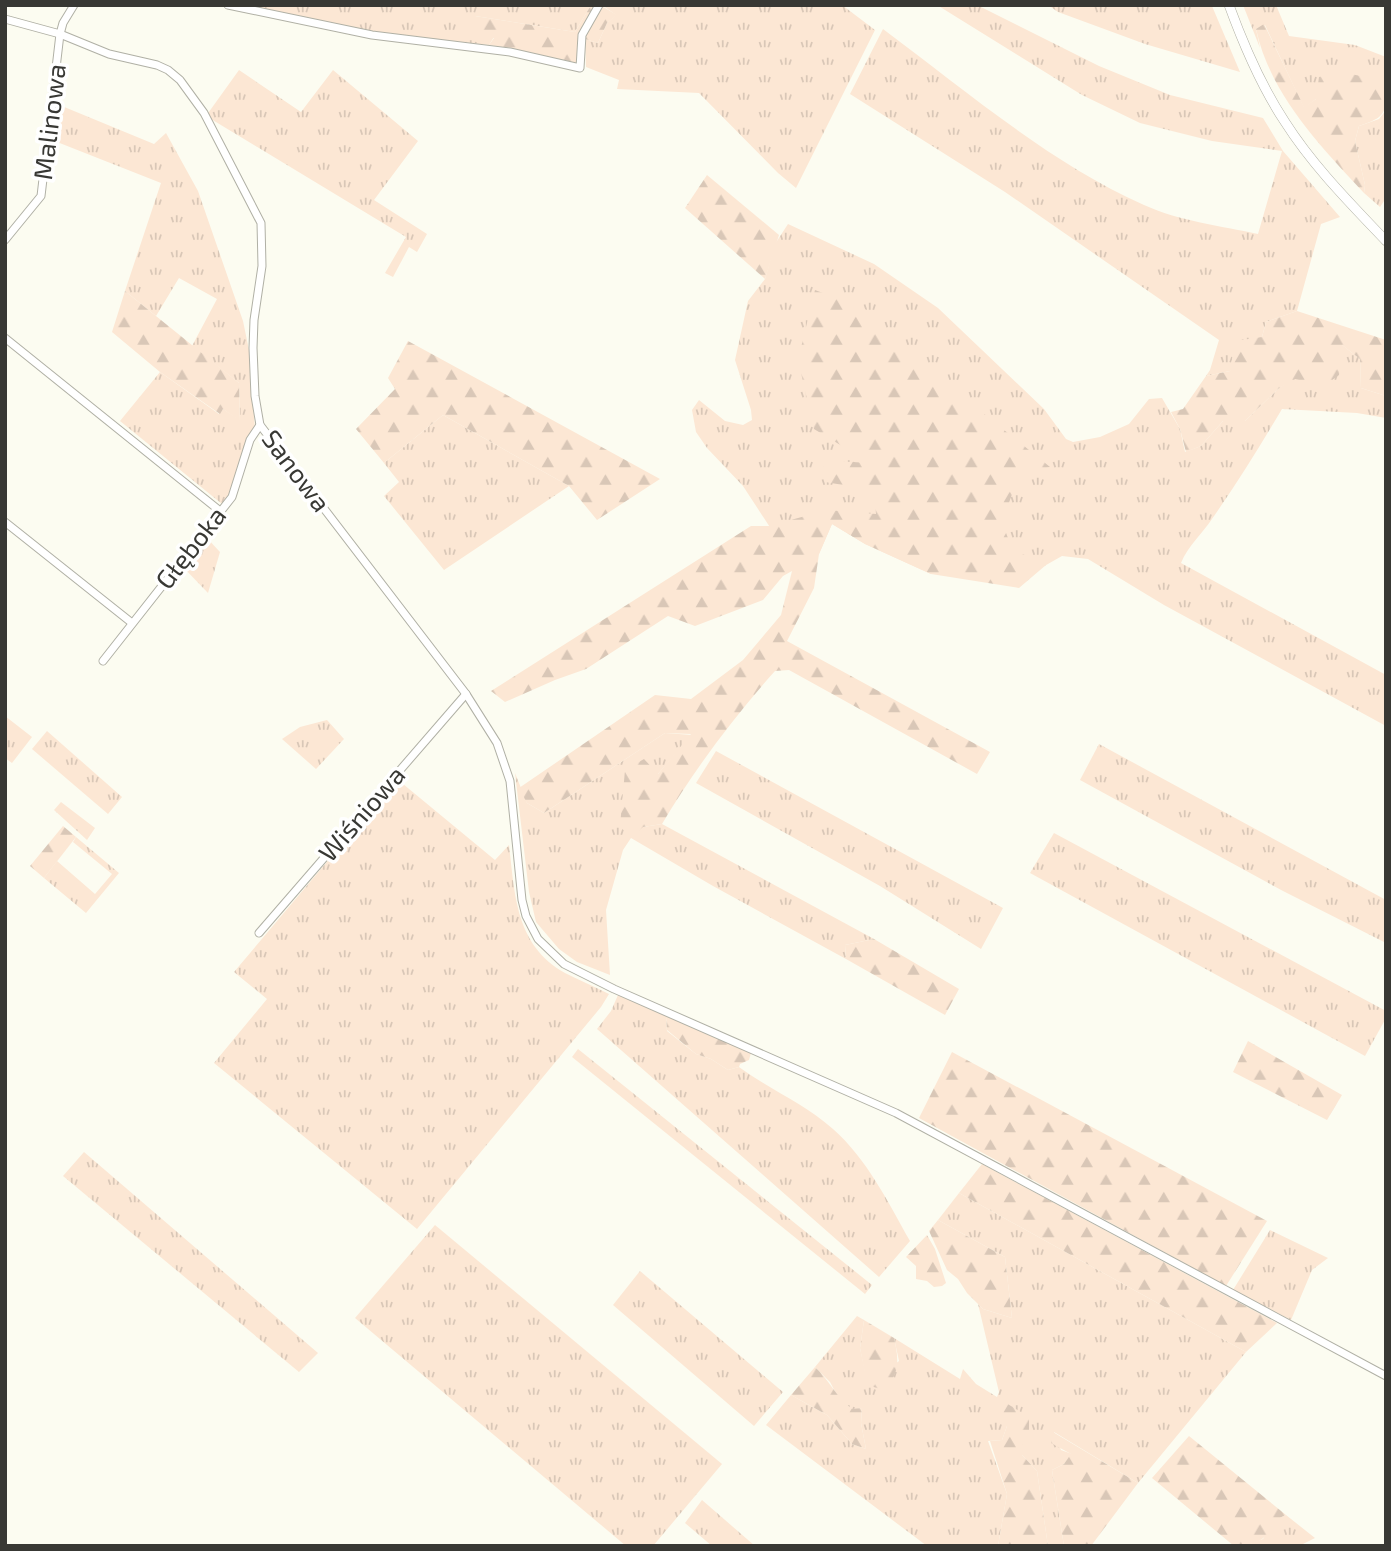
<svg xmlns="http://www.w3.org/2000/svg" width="1391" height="1551" viewBox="0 0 1391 1551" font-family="'Exo 2',sans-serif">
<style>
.grass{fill:url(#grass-tufts)}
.forest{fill:url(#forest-firs)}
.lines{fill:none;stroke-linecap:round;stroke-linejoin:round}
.minor-casing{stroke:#b0b0a5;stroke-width:9}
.tertiary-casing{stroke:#b0b0a5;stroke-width:10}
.minor{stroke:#fff;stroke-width:7}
.tertiary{stroke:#fff;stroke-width:9}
.labels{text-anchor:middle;stroke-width:7;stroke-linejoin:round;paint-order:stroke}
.street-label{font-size:26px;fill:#383834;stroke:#fff}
</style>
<defs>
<pattern id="grass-tufts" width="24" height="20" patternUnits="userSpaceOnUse" patternTransform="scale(1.75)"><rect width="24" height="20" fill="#fce7d4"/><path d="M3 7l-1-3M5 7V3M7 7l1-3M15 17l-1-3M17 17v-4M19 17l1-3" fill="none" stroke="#d9c7b7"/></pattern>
<pattern id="forest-firs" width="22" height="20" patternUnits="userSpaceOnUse" patternTransform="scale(1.75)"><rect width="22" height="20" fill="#fce7d4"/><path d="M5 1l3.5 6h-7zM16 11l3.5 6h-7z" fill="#d9c7b7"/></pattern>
</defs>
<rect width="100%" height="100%" fill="#fcfcf1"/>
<g class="grass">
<path d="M243 5H591L575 32 475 16 494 37 489 45 371 32Z"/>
<path d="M602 5H842L875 30 796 188 778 173 699 93 617 89 619 80 586 67 585 39 598 43 607 23 616 15Z"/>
<path d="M937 5H977L1099 66 1170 95 1263 118 1283 151 1340 217 1321 224 1297 311 1266 322 1262 337 1230 371 1206 376 1210 370 1219 340 1005 192 850 94 883 29C965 90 1050 163 1144 205 1179 221 1221 226 1258 234L1282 151 1212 141 1140 123 1082 95Z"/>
<path d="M1048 5 1212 6 1240 72 1145 44 1058 12Z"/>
<path d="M1243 5H1276L1289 36 1355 45 1386 57V99H1316L1304 108 1265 25 1256 29 1260 48Z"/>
<path d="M239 70 301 112 333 70 418 141 374 200 427 234 417 252 409 247 393 277 385 273 406 237 206 116Z"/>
<path d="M57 104 154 144 166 133 198 191 243 321 249 350 255 429 231 492 222 504 120 421 160 372 219 414 223 409 240 420 239 383 192 346 217 299 179 278 156 316 125 291 161 183 52 140Z"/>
<path d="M1386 110V198L1380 207 1364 193 1365 185 1355 141 1359 126 1379 119Z"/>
<path d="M788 224 874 264 938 308 1044 409 1066 439 1073 442 1100 437 1129 424 1149 399 1162 398 1180 429 1185 452 1201 446 1223 421H1245L1278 389 1341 344 1360 359 1361 388 1386 396V418L1357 413 1282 409C1260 446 1237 483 1212 519 1202 534 1188 546 1181 563L1386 675V726L1164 605 1088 559 1062 556 1032 573 931 574 865 544 832 524 819 554 775 535 743 486 707 448 696 432 692 410 699 400 725 421 743 425 752 420 751 410 735 360 748 301 765 279 775 244Z"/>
<path d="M443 415 569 486 444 570 384 496 399 482 384 463Z"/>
<path d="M206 537 220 552 208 593 181 565Z"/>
<path d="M5 716 32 737 12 763 5 758Z"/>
<path d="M327 720 344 739 316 769 282 739 300 727Z"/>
<path d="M47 731 122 797 108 814 32 749Z"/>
<path d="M665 733 692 735 657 775 643 827 662 824 874 939 845 945 846 959 713 886 631 838 623 850 606 910 610 975 577 962 559 949 536 922 529 892 515 773 527 803 544 813Z"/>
<path d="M1099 744 1386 900V943L1283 891 1080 780Z"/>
<path d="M716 751 1003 908 981 949 880 886 696 783Z"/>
<path d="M397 779 495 860 509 845C515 894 515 945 565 973 579 980 595 987 609 994L601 1007 417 1229 214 1063 267 999 234 972Z"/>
<path d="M61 802 95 828 87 840 54 810Z"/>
<path d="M1054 833 1386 1011V1018L1365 1056 1030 873Z"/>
<path d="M76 837 119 873 86 913 44 878 57 861 95 894 112 874 73 842Z"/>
<path d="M618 995 666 1016 667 1031 696 1054 711 1059 728 1070 739 1067C769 1089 805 1104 833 1129 867 1159 888 1202 910 1241L879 1277 597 1029 611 1011Z"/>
<path d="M578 1049 872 1285 865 1294 572 1057Z"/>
<path d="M84 1152 318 1353 299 1372 63 1176Z"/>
<path d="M959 1193 1246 1352 1138 1483 1054 1432 1061 1450 1072 1454 1064 1464 1052 1470 1064 1546H1048L1037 1471 1022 1455V1445L1007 1426 1002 1440 988 1441 1007 1494 998 1546H927L766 1425 791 1395 827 1415 852 1444 866 1449 861 1423 862 1408 852 1410 839 1399 830 1382 815 1367 857 1316 864 1320 860 1348 868 1385 899 1361 894 1338 960 1379 963 1369 976 1384 997 1397 999 1392 978 1304 983 1309 1012 1318 1005 1257 938 1220Z"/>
<path d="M435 1225 722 1464 653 1546H626L355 1318Z"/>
<path d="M1270 1230 1328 1258 1312 1270 1291 1320 1233 1290Z"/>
<path d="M640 1271 783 1392 754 1426 613 1305Z"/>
<path d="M702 1500 755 1546H712L685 1523Z"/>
<path d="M1286 1515 1315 1538 1299 1546H1244L1263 1539 1275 1519Z"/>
</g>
<g class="forest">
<path d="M591 5H600L617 15 607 23 598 43 585 39 577 63 510 48 489 45 494 38 486 37 472 20 475 16 575 32Z"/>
<path d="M1264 24 1304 107 1316 99 1319 77 1341 72 1385 81 1384 97 1386 99C1386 118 1375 120 1359 126L1355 141 1365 185 1364 193C1320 146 1270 94 1256 29Z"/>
<path d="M707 175 779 235 765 279 685 208Z"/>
<path d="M815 290 865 309 926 367 1050 467 1019 475 1002 522 1012 549 1046 565 1019 588 931 574 865 544 832 524 819 554 814 588 787 641 990 752 977 774 789 670 775 671C733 718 694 770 662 824L643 827 631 838 620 826 625 770 644 759 658 774 691 734 665 733 544 813 527 803 519 788 655 695 691 699 743 660 781 615 792 571 783 576 763 600 695 626 668 616 586 669 555 680 505 702 491 691 751 526H769L827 510 876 514 874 490 825 482 823 456 834 461 870 463 814 429 798 360Z"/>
<path d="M125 291 239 383 240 421 223 409 220 414 160 372 112 332Z"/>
<path d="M1297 311 1386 340V396L1361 388 1360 359 1342 345 1339 375 1324 386 1295 379 1278 389 1245 421H1223L1201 446 1186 452 1180 429 1171 412 1183 409 1206 376 1230 371 1235 341 1262 337 1266 322Z"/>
<path d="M408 341 660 479 597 520 569 486 443 415 384 463 356 429 395 389 388 378Z"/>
<path d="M63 826 76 837 44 878 30 866Z"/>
<path d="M874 939 959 989 945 1015 846 959 845 945Z"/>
<path d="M666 1016 751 1053 749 1060 740 1064 739 1067 728 1070 711 1059 696 1054 667 1030Z"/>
<path d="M1248 1041 1342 1095 1327 1120 1233 1072Z"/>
<path d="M952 1052 1267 1221 1226 1286 919 1118Z"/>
<path d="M982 1164 1277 1323 1246 1352 959 1193Z"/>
<path d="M938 1220 1005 1257 1012 1318 983 1309 967 1293 958 1279 947 1270 929 1231Z"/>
<path d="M927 1235 935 1249 946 1283 942 1286 934 1287 927 1281 916 1279V1266L906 1257Z"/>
<path d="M864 1320 894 1338C899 1360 900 1373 884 1390L867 1385 860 1348Z"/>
<path d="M815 1367C830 1381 836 1397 852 1409L862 1408 861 1423 866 1449 852 1444 827 1415 791 1395Z"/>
<path d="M1006 1403 1029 1417V1438L1022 1445V1455L1037 1471 1048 1546H998L1007 1494 990 1441 1002 1440 1007 1426 995 1413Z"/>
<path d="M1053 1432 1138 1483 1091 1546H1064L1052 1470 1064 1464 1071 1454 1051 1443Z"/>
<path d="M1189 1436 1286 1515C1266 1523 1274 1531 1262 1539 1255 1544 1242 1546 1234 1546L1152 1478Z"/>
</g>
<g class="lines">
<defs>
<g id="minor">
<path d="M228 5 372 35 510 52 580 68 582 35 599 5"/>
<path d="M5 19 60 34 109 54 157 65 168 70 180 80 204 113 261 223 262 266 254 320 253 348 255 396 260 425 466 694 497 743 510 781 522 900 526 916 538 939 564 964 614 989 896 1113 1386 1376"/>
<path d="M5 240 41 196 60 34 63 23 74 5"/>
<path d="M5 338 220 511"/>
<path d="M5 522 132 623"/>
<path d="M103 661 232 497 250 440 260 425"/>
<path d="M259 933 466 694"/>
</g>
<path id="tertiary" d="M1229 5C1244 46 1261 86 1285 122 1313 166 1350 203 1386 241"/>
</defs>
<use href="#minor" class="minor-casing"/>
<use href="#tertiary" class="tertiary-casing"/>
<use href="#minor" class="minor"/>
<use href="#tertiary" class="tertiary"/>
</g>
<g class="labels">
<g class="street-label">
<text transform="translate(50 122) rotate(-83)" y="9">Malinowa</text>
<text transform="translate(296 471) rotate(53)" y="9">Sanowa</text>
<text transform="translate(191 548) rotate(-52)" y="9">Głęboka</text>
<text transform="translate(362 814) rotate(-49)" y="9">Wiśniowa</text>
</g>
</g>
<rect width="1391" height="1551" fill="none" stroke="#383834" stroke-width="14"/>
</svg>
